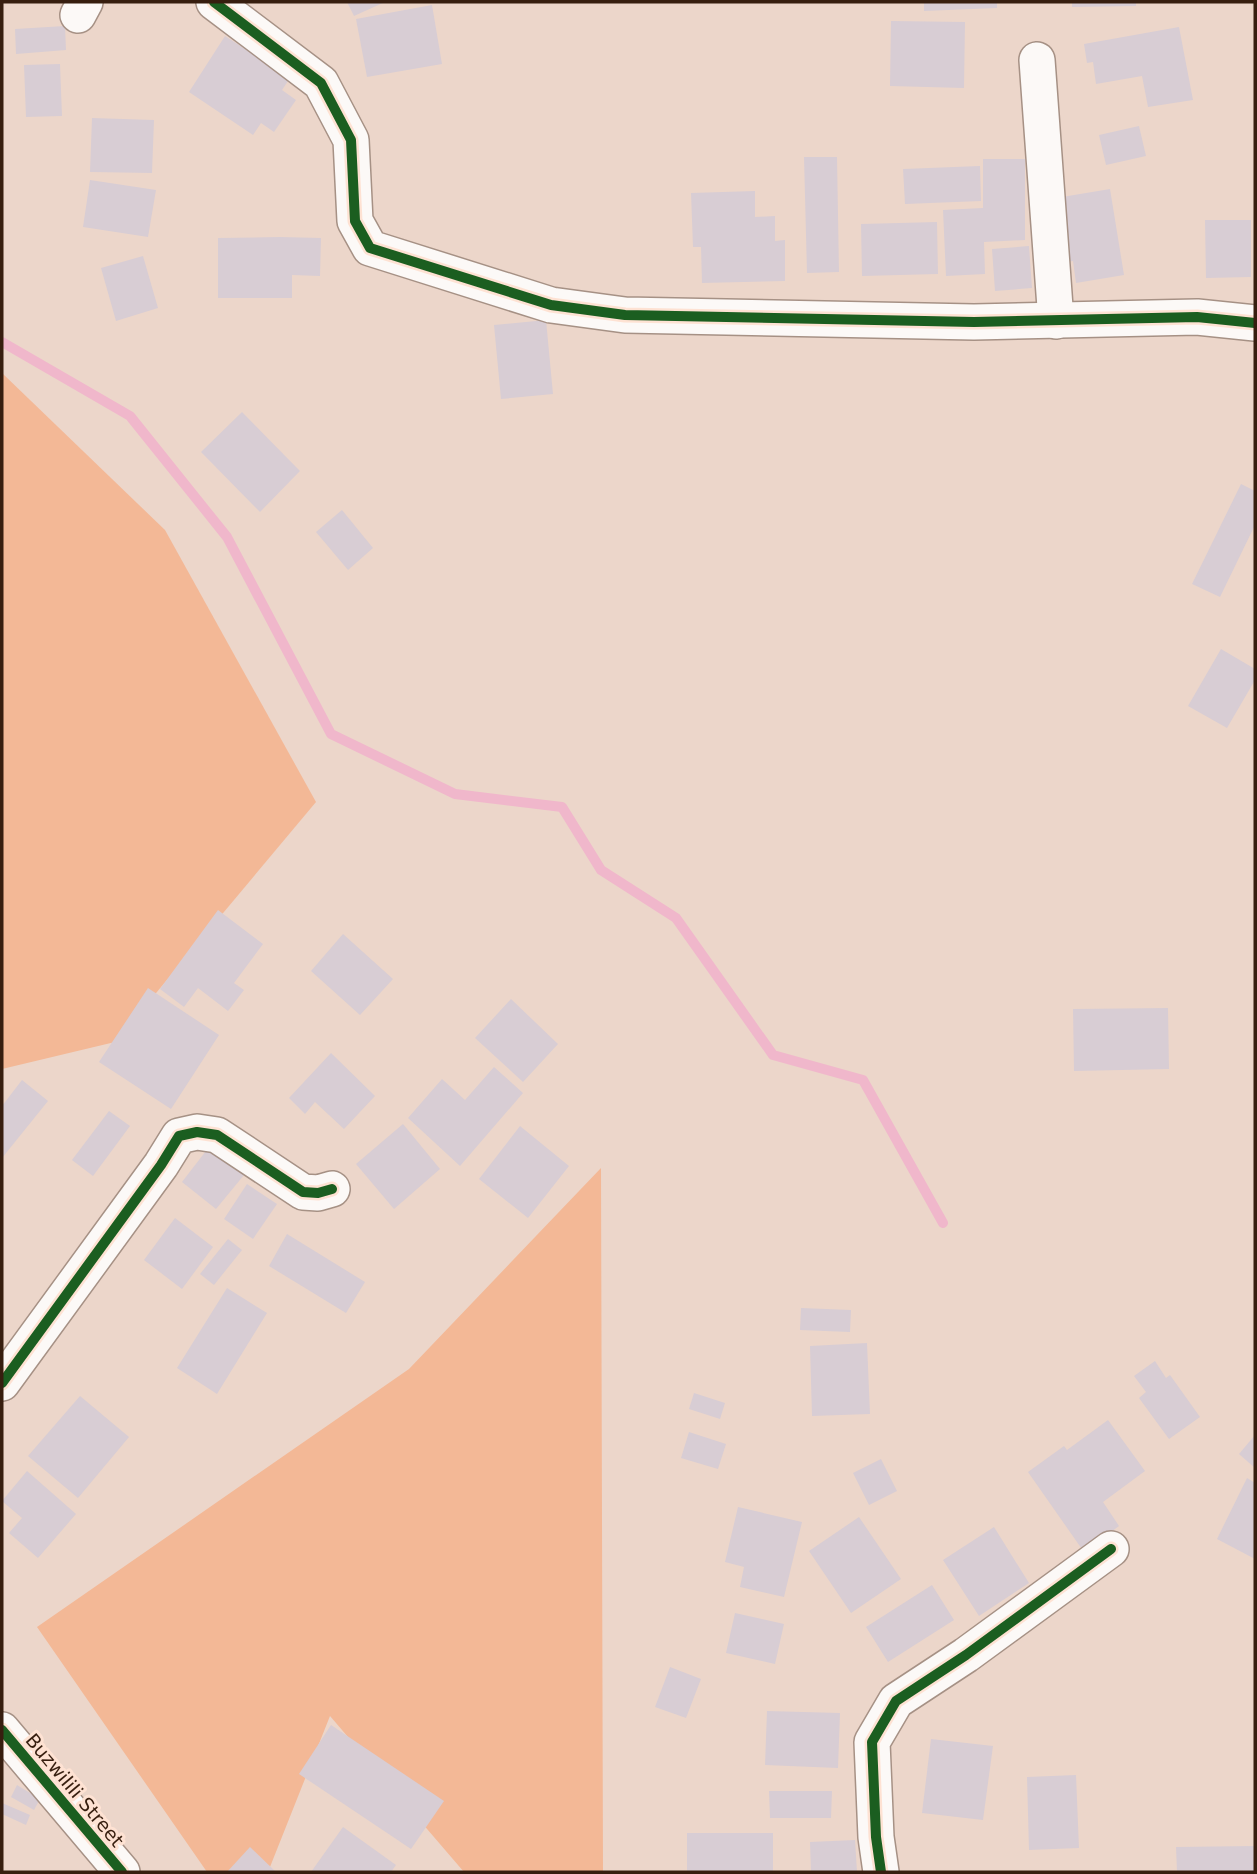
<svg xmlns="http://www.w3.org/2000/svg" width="1257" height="1874" viewBox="0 0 1257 1874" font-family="'DejaVu Sans',sans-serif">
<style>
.green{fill:#f3b896}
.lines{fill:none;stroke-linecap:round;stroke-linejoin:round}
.stream{stroke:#f0b7cb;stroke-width:10}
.building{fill:#d8cdd4}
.street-casing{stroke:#a69185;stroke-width:38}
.street{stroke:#fcf9f7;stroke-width:35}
.cycleway-casing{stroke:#fee2d3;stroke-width:15}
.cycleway{stroke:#1b5e20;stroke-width:10}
.labels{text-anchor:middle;stroke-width:6;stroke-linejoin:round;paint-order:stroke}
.street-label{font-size:19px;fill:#371e0f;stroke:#fee2d3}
</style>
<rect width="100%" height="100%" fill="#ecd6ca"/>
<g class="green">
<path d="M2 373 165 530 316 802 115 1042 2 1069Z"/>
<path d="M601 1168 603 1872H464L330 1716 268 1872H207L37 1627 409 1369Z"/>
</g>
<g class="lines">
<path class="stream" d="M2 342 130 416 227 537 331 734 455 794 562 807 601 870 676 918 773 1055 863 1080 943 1223"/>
</g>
<g class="building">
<path d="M347 2H385L354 16Z"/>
<path d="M924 2H997V8L924 11Z"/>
<path d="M1072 2H1136V6L1072 7Z"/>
<path d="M432 5 442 64 367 77 356 19Z"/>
<path d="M891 21 965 22 964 88 890 86Z"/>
<path d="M65 26 66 50 16 54 15 29Z"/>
<path d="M1179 27 1193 100 1148 107 1142 76 1096 84 1093 62 1087 63 1084 44Z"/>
<path d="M225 36 290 78 282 90 296 100 274 132 261 123 253 135 189 92Z"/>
<path d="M60 64 62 116 26 117 24 65Z"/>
<path d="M92 118 154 120 152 173 90 172Z"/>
<path d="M1139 126 1146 156 1106 165 1099 135Z"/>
<path d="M804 157H837L839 272 807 273Z"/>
<path d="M983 159H1025V240L984 242 985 274 946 276 943 210 983 208Z"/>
<path d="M980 166 981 201 905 204 903 169Z"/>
<path d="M90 180 156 190 148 237 83 227Z"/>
<path d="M1110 189 1124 275 1076 283 1073 261 1055 264 1056 198Z"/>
<path d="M755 191V217L775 216V241L785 240V281L702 283 701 247H693L691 193Z"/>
<path d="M1205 220H1251V277L1206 278Z"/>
<path d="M937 222 938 274 862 276 861 224Z"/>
<path d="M280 237 321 238 320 276 292 275V298H218V238Z"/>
<path d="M1029 246 1032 288 995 291 992 249Z"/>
<path d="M143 256 158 308 116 321 101 268Z"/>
<path d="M546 320 553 394 501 399 494 325Z"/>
<path d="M242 412 300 471 260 512 201 452Z"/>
<path d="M1241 484 1255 491V525L1220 597 1192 584Z"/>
<path d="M342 510 373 548 348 570 316 532Z"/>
<path d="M1221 649 1255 669V680L1227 728 1188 706Z"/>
<path d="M218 910 263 944 234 983 244 990 228 1011 198 988 184 1007 160 989Z"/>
<path d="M343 934 393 979 360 1015 311 971Z"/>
<path d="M148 988 219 1035 171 1109 99 1062Z"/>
<path d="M511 999 558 1044 523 1082 475 1038Z"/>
<path d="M1168 1008 1169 1069 1074 1071 1073 1009Z"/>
<path d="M331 1053 375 1096 344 1129 315 1102 305 1114 289 1098Z"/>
<path d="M494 1067 523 1093 460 1166 408 1118 442 1079 465 1100Z"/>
<path d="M22 1080 48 1101 2 1158V1106Z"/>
<path d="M109 1111 130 1126 93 1176 72 1160Z"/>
<path d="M403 1124 440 1169 394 1209 356 1164Z"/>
<path d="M520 1126 569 1166 528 1218 479 1179Z"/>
<path d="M209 1147 244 1175 216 1209 182 1182Z"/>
<path d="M247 1184 277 1204 253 1239 224 1219Z"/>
<path d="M175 1218 213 1247 182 1289 144 1260Z"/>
<path d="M287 1234 365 1282 346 1313 269 1266Z"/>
<path d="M228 1239 242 1250 214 1285 200 1274Z"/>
<path d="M227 1288 267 1313 217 1394 177 1368Z"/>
<path d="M801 1308 851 1310 850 1332 800 1330Z"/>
<path d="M867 1343 870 1414 812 1416 810 1346Z"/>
<path d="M1155 1361 1166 1378 1170 1375 1200 1417 1169 1439 1139 1398 1146 1392 1134 1376Z"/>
<path d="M694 1393 725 1403 720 1419 689 1409Z"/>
<path d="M80 1396 129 1437 78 1498 28 1456Z"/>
<path d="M1108 1420 1145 1471 1103 1502 1119 1526 1084 1552 1028 1472 1064 1446 1067 1450Z"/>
<path d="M689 1432 726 1444 718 1469 681 1458Z"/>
<path d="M1255 1435V1468L1239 1454Z"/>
<path d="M881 1459 897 1491 869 1505 853 1473Z"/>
<path d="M27 1471 76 1514 38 1558 9 1533 22 1518 2 1501Z"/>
<path d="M1247 1478 1255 1483V1559L1217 1539Z"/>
<path d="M738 1507 802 1522 784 1597 740 1587 744 1567 725 1562Z"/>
<path d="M859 1517 901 1579 851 1613 809 1551Z"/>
<path d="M994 1527 1029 1583 979 1616 943 1560Z"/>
<path d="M932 1585 954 1620 888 1662 866 1627Z"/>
<path d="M735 1613 784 1624 775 1664 726 1653Z"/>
<path d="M670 1667 701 1679 686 1718 655 1707Z"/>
<path d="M767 1711 840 1713 838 1768 765 1765Z"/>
<path d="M331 1725 444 1801 411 1849 299 1774Z"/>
<path d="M931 1739 993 1746 983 1820 922 1813Z"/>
<path d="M1076 1775 1079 1848 1029 1850 1027 1777Z"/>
<path d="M17 1785 40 1799 34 1810 11 1797Z"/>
<path d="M769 1791H832L831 1818H770Z"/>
<path d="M2 1803 30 1815 26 1825 2 1814Z"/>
<path d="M343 1827 396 1865 391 1872H311Z"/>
<rect x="687" y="1833" width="86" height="39"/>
<path d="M855 1840 857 1872H811L810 1842Z"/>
<path d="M1255 1846V1872H1177L1176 1847Z"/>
<path d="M250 1847 276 1872H227Z"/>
</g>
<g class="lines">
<defs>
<g id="street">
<path d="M214 2 321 83 351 140 355 221 370 248 551 305 625 315 974 322 1197 317 1255 323"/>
<path d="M78 15 85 2"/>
<path d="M1037 60 1056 321"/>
<path d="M2 1383 161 1165 179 1136 197 1132 217 1135 303 1192 318 1193 332 1189"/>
<path d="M2 1730 122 1872"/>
<path d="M881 1872 876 1837 872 1742 896 1701 966 1655 1111 1549"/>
</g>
</defs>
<use href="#street" class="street-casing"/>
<use href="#street" class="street"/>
<defs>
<g id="cycleway">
<path d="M214 2 321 83 351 140 355 221 370 248 551 305 625 315 974 322 1197 317 1255 323"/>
<path d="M2 1383 161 1165 179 1136 197 1132 217 1135 303 1192 318 1193 332 1189"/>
<path d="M2 1730 122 1872"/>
<path d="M881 1872 876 1837 872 1742 896 1701 966 1655 1111 1549"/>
</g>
</defs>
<use href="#cycleway" class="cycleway-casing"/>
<use href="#cycleway" class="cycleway"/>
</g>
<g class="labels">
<g class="street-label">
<text transform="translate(75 1790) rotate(50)" y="7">Buzwilili Street</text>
</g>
</g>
<rect width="1257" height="1874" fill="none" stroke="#371e0f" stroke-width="7"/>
</svg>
